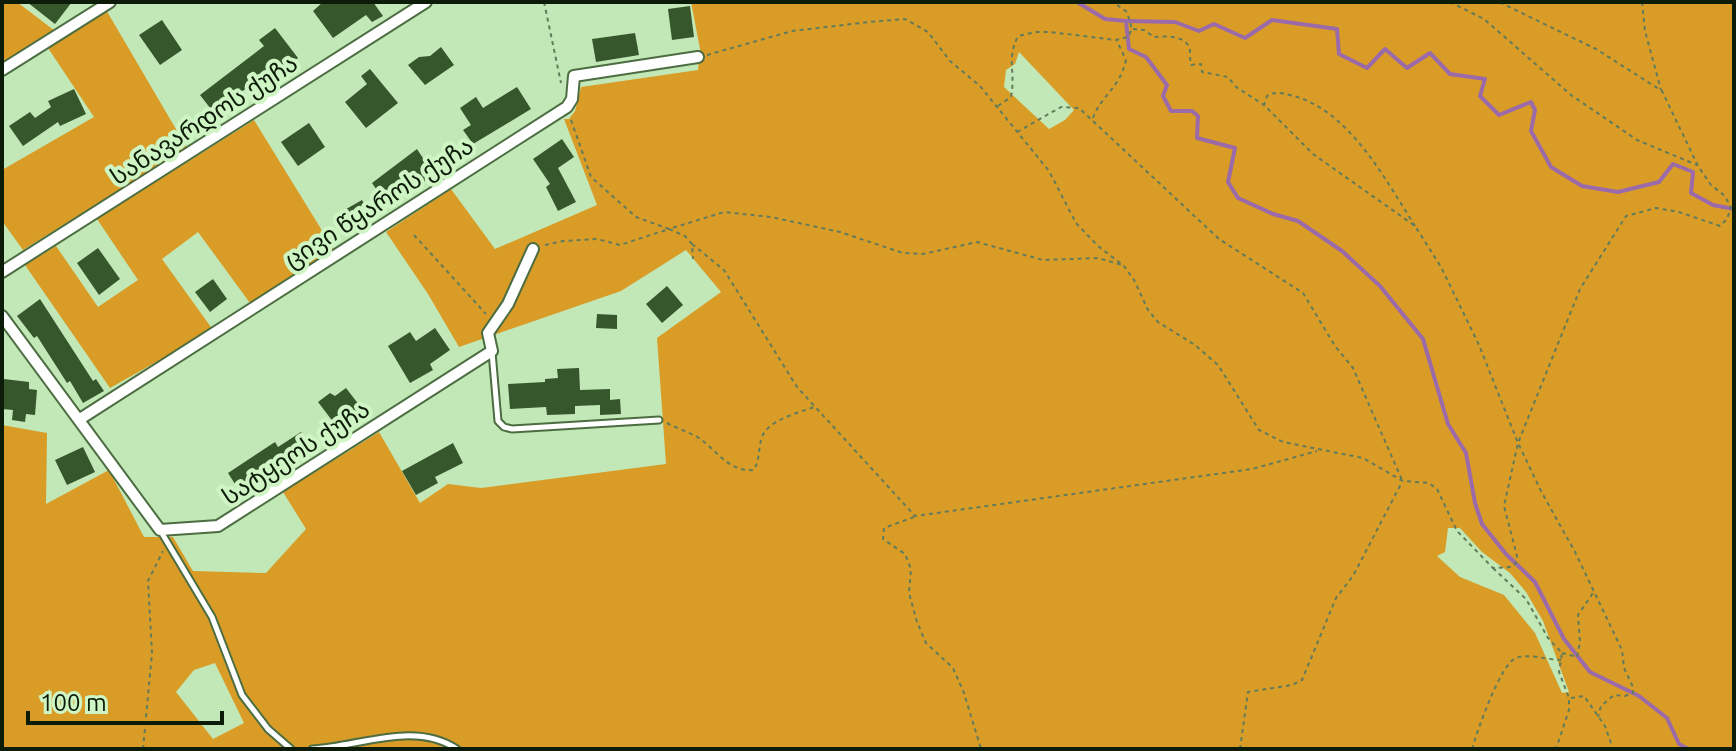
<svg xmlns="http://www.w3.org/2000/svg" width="1736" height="751" viewBox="0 0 1736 751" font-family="Ubuntu,'Noto Sans Georgian',sans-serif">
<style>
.green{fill:#d99c26;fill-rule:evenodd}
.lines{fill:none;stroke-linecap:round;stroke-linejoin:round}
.stream{stroke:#9b6aa9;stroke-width:4}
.building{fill:#36562c}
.lane-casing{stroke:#4c6d41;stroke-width:9}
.street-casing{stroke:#4c6d41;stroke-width:14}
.path{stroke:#627b5b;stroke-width:2;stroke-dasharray:4 4;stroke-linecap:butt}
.lane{stroke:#fff;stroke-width:5}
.street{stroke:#fff;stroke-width:10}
.labels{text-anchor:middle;stroke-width:8;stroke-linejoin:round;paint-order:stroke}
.street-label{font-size:24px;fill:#0d1b09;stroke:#cff5c4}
</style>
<rect width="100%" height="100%" fill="#c2e8b7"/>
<g class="green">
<path d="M2 2H17L55 31 2 63Z"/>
<path d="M691 2H1734V749H2V425L47 433 46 504 109 470 144 537H173L193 571 266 573 306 529 283 492 379 432 420 503 448 484 481 488 666 464 657 338 721 292 686 250 621 291 459 347 428 294 386 232 451 189 495 249 597 205 564 119H569L575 111 581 87 698 70 700 49ZM1019 52 1074 110 1065 120 1049 129 1004 87 1006 70 1015 64ZM1448 528H1460L1482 552 1510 573 1526 592 1543 621 1569 692 1562 693 1535 633 1504 595 1460 577 1437 556 1445 552ZM215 663 244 723 213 739 176 692 194 670Z"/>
<path d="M105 8 187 148 23 250 2 221V170L94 117 48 48Z"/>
<path d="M254 120 334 250 250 303 198 232 162 259 213 330 110 388 25 265 56 246 98 307 138 280 97 219Z"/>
</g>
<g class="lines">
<g class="stream">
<path d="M1077 2 1105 19 1126 21 1129 49 1146 57 1167 85 1163 96 1171 111H1192L1198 116 1197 138 1235 148 1228 182 1238 198 1273 214 1298 221 1342 251 1380 286 1423 339 1448 424 1466 453 1475 503 1482 524 1506 554 1535 582 1564 639 1590 672 1639 696 1667 718 1679 744 1688 749"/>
<path d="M1127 21 1175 22 1199 31 1214 24 1245 38 1272 20 1337 29 1339 54 1367 68 1385 49 1407 68 1430 53 1450 74 1485 79 1480 96 1499 115 1531 102 1535 110 1531 131 1551 167 1582 186 1618 192 1659 182 1673 164 1693 172 1691 193 1713 205 1734 209"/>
</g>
</g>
<g class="building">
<path d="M27 2H72L55 24Z"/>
<path d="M323 2H373L383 16 372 22 366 15 333 38 313 11Z"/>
<path d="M690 6 694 37 672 40 668 9Z"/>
<path d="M162 20 182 50 160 65 139 35Z"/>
<path d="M275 28 298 58 282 70 285 74 264 90 257 80 214 113 200 95 264 46 259 40Z"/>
<path d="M635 33 639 55 596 62 592 39Z"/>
<path d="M441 47 454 65 425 85 408 65 419 57 430 56Z"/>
<path d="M370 69 398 103 366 128 345 102 367 84 361 76Z"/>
<path d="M517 87 531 109 473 144 463 130 471 125 460 108 476 97 483 108Z"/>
<path d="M74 89 86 114 60 126 58 122 23 146 9 126 30 112 35 118 51 107 48 101Z"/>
<path d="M309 123 325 147 298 166 281 142Z"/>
<path d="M562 139 574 157 558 168 576 202 558 211 546 187 550 184 533 159Z"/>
<path d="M417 149 434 175 413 189 410 185 385 202 372 183Z"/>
<path d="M362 200 373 220 358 229 355 223 343 230 334 216Z"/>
<path d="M98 248 120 279 99 295 77 263Z"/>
<path d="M213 279 227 299 210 312 195 292Z"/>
<path d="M667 286 683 305 662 323 646 304Z"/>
<path d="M40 299 93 381 96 379 104 391 83 403 70 381 67 383 37 336 34 338 17 316Z"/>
<path d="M597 314 617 315V329L596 328Z"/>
<path d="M435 328 450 350 430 364 433 370 410 383 388 346 410 332 416 341Z"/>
<path d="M579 368 580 390 610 389V400L620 399 621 414 600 415V405L575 406V414L547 415 546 407 510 409 508 384 545 382V379L558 378 557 369Z"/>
<path d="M4 379 29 382V389L37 390 35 415 26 414 25 422 12 420 13 410 2 409Z"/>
<path d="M346 388 363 410 349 420 345 415 334 423 318 402 330 393 335 396Z"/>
<path d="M301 432 310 446 240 492 228 473 275 442 278 447Z"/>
<path d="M453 443 463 463 435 477 438 483 416 495 402 471Z"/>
<path d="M83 447 95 472 67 485 55 460Z"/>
</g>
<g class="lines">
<defs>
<g id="lane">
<path d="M492 352 498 421 504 427 512 429 659 420"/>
<path d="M160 530 212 617 242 695 268 729 291 749"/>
<path d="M312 749C359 747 414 720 457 749"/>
</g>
<g id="street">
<path d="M2 70 110 2"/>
<path d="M2 272 426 2"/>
<path d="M2 316 160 530 218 526 492 351 488 333 508 304 533 249"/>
<path d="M80 419 567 107 572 99 574 76 698 57"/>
</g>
</defs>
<use href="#lane" class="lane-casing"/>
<use href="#street" class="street-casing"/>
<g class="path">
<path d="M544 2 561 83"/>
<path d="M1450 2 1484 19 1571 95 1637 140 1697 165"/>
<path d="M1642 2 1645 31 1661 90"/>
<path d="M1133 29 1144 30 1154 37C1166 36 1188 35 1190 51 1190 56 1190 60 1191 65L1201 64 1202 72 1228 77 1236 87 1264 105"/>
<path d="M707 55 792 31 869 22 905 19 928 32 950 61 980 86 1049 171 1076 223 1098 246 1124 266 1134 280 1148 310 1158 322 1195 345 1218 365 1259 430 1283 442 1363 458 1403 481 1429 483 1437 489 1457 531 1493 568 1511 567 1516 563 1517 556 1504 506 1518 443 1580 289 1626 216 1656 208 1679 212 1720 226 1727 219 1731 208 1725 196 1711 185 1698 166 1662 91 1596 49 1499 2"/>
<path d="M998 106 1011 97C1016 71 1006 60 1018 36L1036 32H1050L1116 40 1128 37 1132 29 1127 12 1113 2"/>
<path d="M1093 118C1101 95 1119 90 1126 60L1117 41"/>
<path d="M571 120 591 177 636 217 669 229 724 212 771 217 840 232 903 253 923 254 977 242 1043 260 1098 258 1122 265"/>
<path d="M1017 132 1061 107 1079 108 1219 239 1303 293 1335 346 1353 368 1402 480"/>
<path d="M1415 226C1385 179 1348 108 1290 95 1280 93 1275 91 1267 96L1264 105 1313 154 1415 226 1441 267 1479 345 1518 443 1541 491 1575 552 1622 650 1624 668 1633 687V693L1625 696 1614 695 1601 706 1598 717"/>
<path d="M414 235 486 314"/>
<path d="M692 244 724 270 797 387 915 516 1252 469 1317 451"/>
<path d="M545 245 563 241 597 239 620 245 669 229 685 236 692 244 693 259"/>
<path d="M667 423C678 429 693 433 703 441 719 454 731 472 754 470 760 459 758 449 762 437 768 420 798 413 814 407"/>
<path d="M914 517 884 528 883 539 905 554 911 569 909 593 917 622 926 643 953 668 964 693 981 749"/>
<path d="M1493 568 1526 599 1548 638 1562 653 1559 672 1569 698V710L1556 749"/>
<path d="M1562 653 1577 657 1580 642 1578 615 1593 593"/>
<path d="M1571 698 1584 696 1605 726 1613 749"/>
<path d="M143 749 152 653 148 581 163 551"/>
<path d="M1240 749 1248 692 1292 685 1302 680 1336 598 1353 576 1402 482"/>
<path d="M1472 749C1477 731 1501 663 1516 658 1529 653 1547 660 1561 660"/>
</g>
<use href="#lane" class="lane"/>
<use href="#street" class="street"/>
</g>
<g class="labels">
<g class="street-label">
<text transform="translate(204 120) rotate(-33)" y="8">სანავარდოს ქუჩა</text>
<text transform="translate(379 203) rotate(-33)" y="8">ცივი წყაროს ქუჩა</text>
<text transform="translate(296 453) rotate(-33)" y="8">სატყეოს ქუჩა</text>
</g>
</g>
<rect width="1736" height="751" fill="none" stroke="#0d1b09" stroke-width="8"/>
<path d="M28 711v12h194v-12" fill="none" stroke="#0d1b09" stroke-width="4"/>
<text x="40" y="711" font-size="24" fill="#0d1b09" stroke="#cff5c4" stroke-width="6" paint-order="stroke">100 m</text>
</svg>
